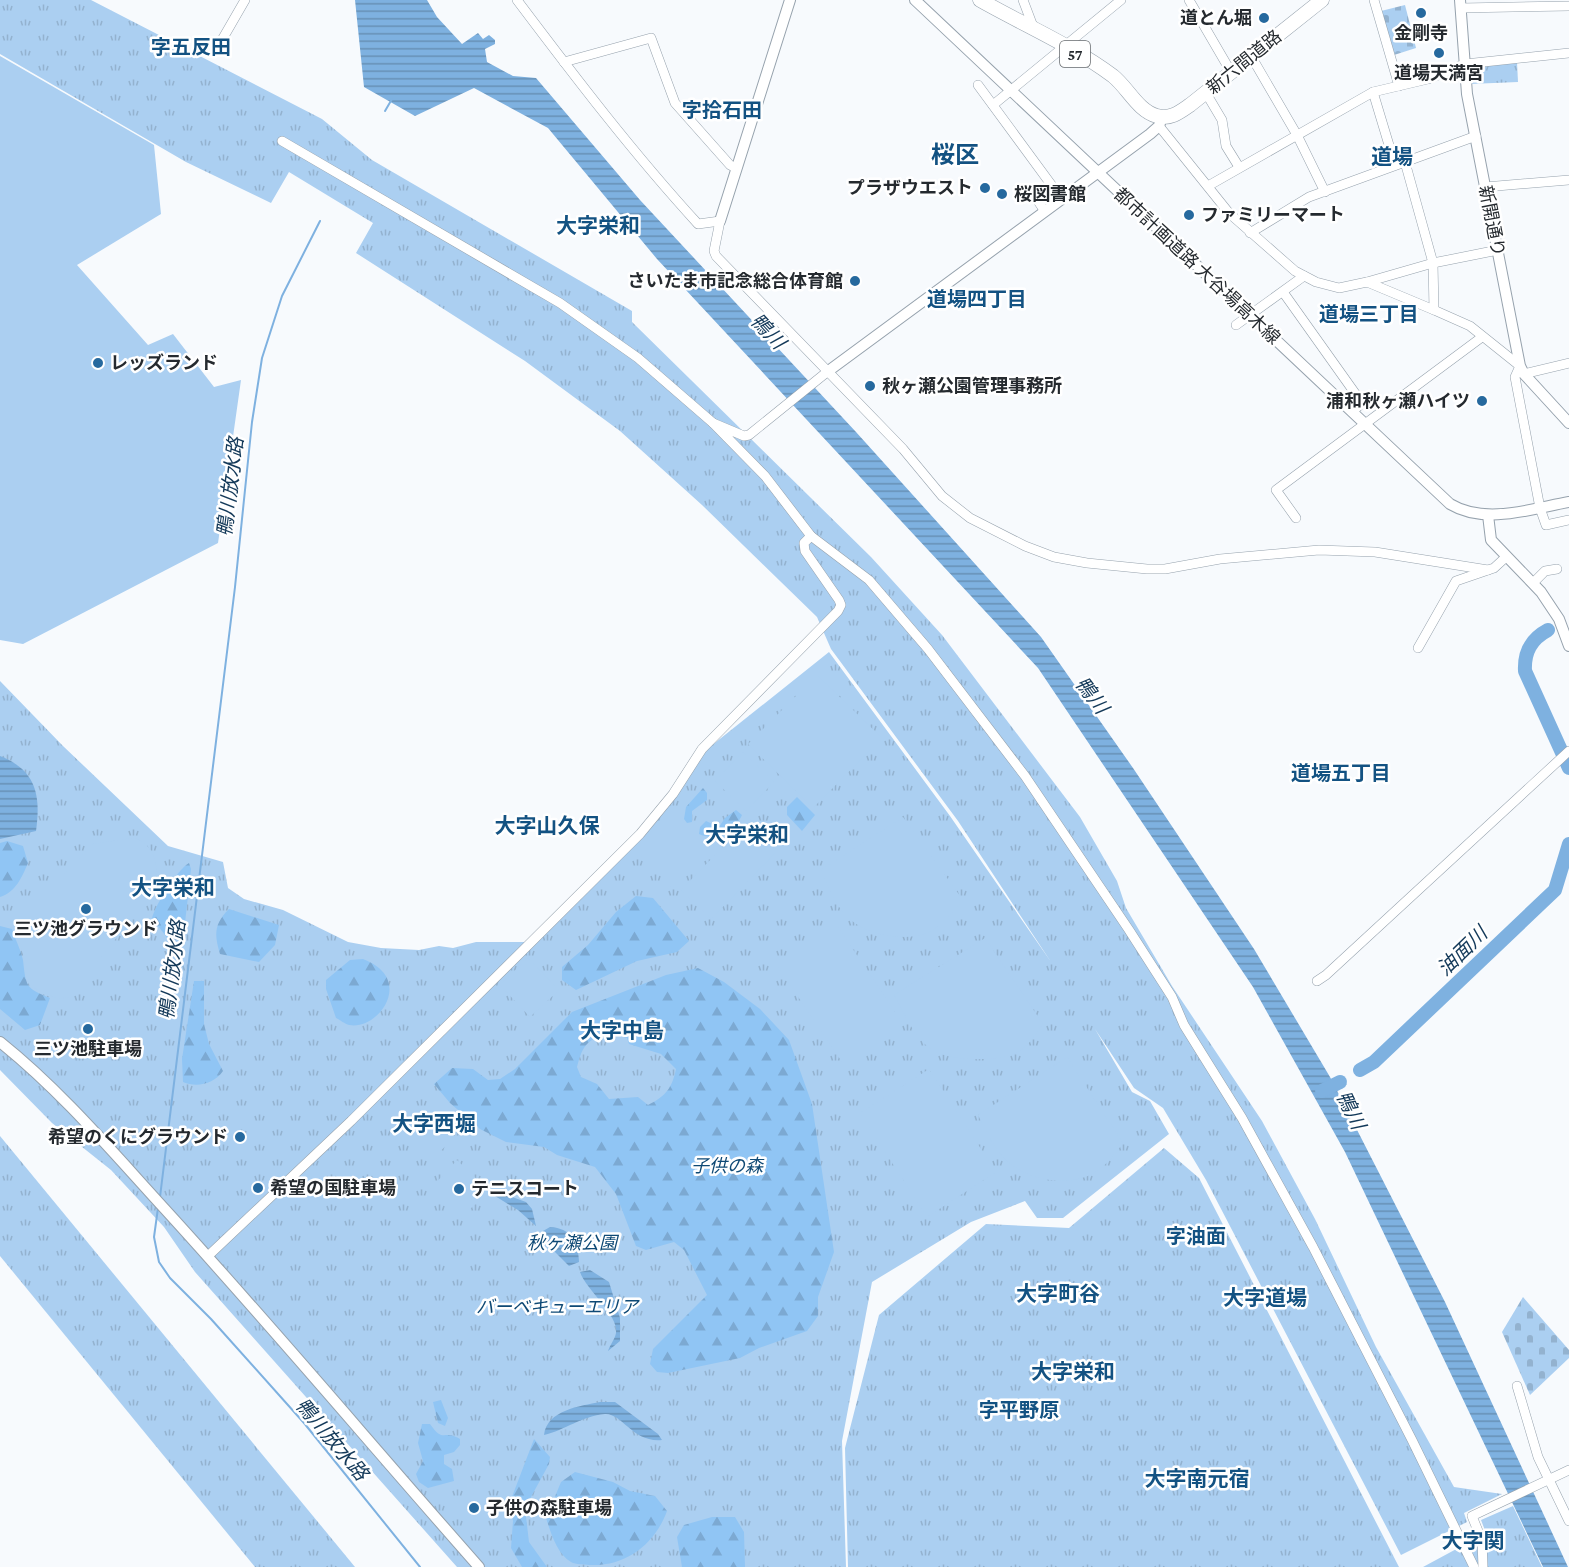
<svg xmlns="http://www.w3.org/2000/svg" width="1569" height="1567" viewBox="0 0 1569 1567" font-family="'Crimson Pro','Noto Sans JP',serif">
<style>
.grass{fill:url(#grass-tufts)}
.forest{fill:url(#forest-firs);fill-rule:evenodd}
.cemetery{fill:url(#cemetery-stones)}
.pitch{fill:#abcff1}
.water{fill:url(#water-rules)}
.lines{fill:none;stroke-linecap:round;stroke-linejoin:round}
.stream{stroke:#7eb1e0;stroke-width:2}
.river{stroke:#7eb1e0;stroke-width:14}
.minor-casing{stroke:#96a2ad;stroke-width:10}
.tertiary-casing{stroke:#96a2ad;stroke-width:12}
.primary-casing{stroke:#96a2ad;stroke-width:15}
.minor{stroke:#fff;stroke-width:9}
.tertiary{stroke:#fff;stroke-width:10}
.primary{stroke:#fff;stroke-width:14}
.poi-dot{fill:#26699e;stroke:#fff;stroke-width:2}
.labels{text-anchor:middle;stroke-width:5;stroke-linejoin:round;paint-order:stroke}
.shield{fill:#fff;stroke:#666a6d;stroke-width:1.5}
.shield-label{font-size:16px;font-weight:bold;fill:#252a2f}
.poi-label{font-size:18px;font-weight:bold;fill:#252a2f;stroke:#fff;text-anchor:start}
.street-label{font-size:18px;fill:#252a2f;stroke:#fff}
.park-label{font-size:18px;font-style:italic;fill:#0e4975;stroke:#fff}
.neighbourhood-label{font-size:20px;font-weight:bold;fill:#135282;stroke:#fff}
.water-label{font-size:20px;font-style:italic;fill:#133959;stroke:#fff}
.quarter-label{font-size:21px;font-weight:bold;fill:#135282;stroke:#fff}
.district-label{font-size:24px;font-weight:bold;fill:#135282;stroke:#fff}
</style>
<defs>
<pattern id="grass-tufts" width="24" height="20" patternUnits="userSpaceOnUse" patternTransform="scale(1.5)"><rect width="24" height="20" fill="#abcff1"/><path d="M3 7l-1-3M5 7V3M7 7l1-3M15 17l-1-3M17 17v-4M19 17l1-3" fill="none" stroke="#93b2cf"/></pattern>
<pattern id="forest-firs" width="22" height="20" patternUnits="userSpaceOnUse" patternTransform="scale(1.5)"><rect width="22" height="20" fill="#90c5f4"/><path d="M5 1l3.5 6h-7zM16 11l3.5 6h-7z" fill="#7ca9d2"/></pattern>
<pattern id="cemetery-stones" width="16" height="16" patternUnits="userSpaceOnUse" patternTransform="scale(1.5)"><rect width="16" height="16" fill="#abcff1"/><path d="M2 7V4a2 2 0 0 1 4 0v3zM10 15v-3a2 2 0 0 1 4 0v3z" fill="#93b2cf"/></pattern>
<pattern id="water-rules" width="6" height="5" patternUnits="userSpaceOnUse" patternTransform="scale(1.5)"><rect width="6" height="5" fill="#7eb1e0"/><path d="M0 2.5h6" fill="none" stroke="#6790b6"/></pattern>
</defs>
<rect width="100%" height="100%" fill="#f7fafd"/>
<g class="grass">
<path d="M0 0H91L322 119 372 160 632 311V322L871 557 942 635 1080 817 1117 881 1126 908 1172 986 1262 1121 1315 1219 1376 1347 1454 1487 1502 1494 1464 1513 1467 1522 1401 1555 1206 1180 1163 1108 1134 1088 1095 1029 1132 1092 1150 1101 1169 1134 1063 1218H1037L1025 1201 971 1222 872 1282 842 1441 846 1567H457L195 1272 164 1227 111 1170 52 1123 0 1070V681L63 746 168 846 223 862 228 888 244 899 283 910 348 942 381 948 419 950 439 946 453 948 476 942H533L615 861 706 750 829 652 950 816 1051 962 958 821 831 649 817 617 702 505 620 431 525 361 356 253 373 223 289 172 271 203 186 162 0 54Z"/>
<path d="M1517 62 1518 82 1470 84V70L1474 65Z"/>
<path d="M0 1136 355 1567H255L0 1256Z"/>
<path d="M1164 1148 1199 1178 1399 1567H848L845 1448 879 1315 986 1224 1069 1228Z"/>
<path d="M1513 1506 1542 1567H1423L1486 1533 1481 1520Z"/>
</g>
<g class="forest">
<path d="M703 788 707 793V800L692 811V822L687 823 684 819 686 807Z"/>
<path d="M797 797 815 815 802 831 787 815V807Z"/>
<path d="M736 810 742 815C735 831 716 842 699 834L700 827 706 821 719 827 725 818Z"/>
<path d="M7 841 23 846 28 863C22 877 16 892 0 897V843Z"/>
<path d="M189 863 191 869 183 941 168 939 152 918C155 905 178 869 189 863Z"/>
<path d="M636 896 653 898 689 941 677 952 637 961 576 990 562 980V967L588 945 616 912Z"/>
<path d="M229 909 279 925 275 945 259 962 220 954C214 934 214 924 229 909Z"/>
<path d="M0 926 12 929C15 939 21 950 23 960 26 986 25 988 50 998L40 1025 25 1030 0 1009Z"/>
<path d="M363 959C416 979 378 1031 349 1025 345 1024 340 1020 336 1018L326 989V980L350 960Z"/>
<path d="M698 968 724 982 760 1009 789 1040 812 1104 834 1252 818 1297V1316L807 1331 759 1348 740 1358 668 1373 657 1372 650 1364 653 1349 707 1295 684 1250 674 1242 646 1250 636 1246 616 1194 595 1167 557 1155 544 1147 506 1142 480 1129 450 1103 434 1084 452 1068 473 1069 488 1080 500 1079 515 1069 572 1012 666 975ZM608 1032 627 1038 629 1044 661 1054 676 1069C672 1088 666 1096 648 1105L638 1097 609 1099 597 1084 581 1077 577 1067C583 1044 587 1041 608 1032Z"/>
<path d="M194 981H204V1024L209 1044 223 1071C214 1084 197 1088 183 1082L182 1059Z"/>
<path d="M441 1400 448 1418 445 1426 438 1423 433 1402Z"/>
<path d="M422 1424H430C444 1444 443 1429 460 1439V1445L454 1452 444 1455V1464L452 1469 454 1481 428 1488 419 1482 416 1474 423 1461 418 1443Z"/>
<path d="M534 1439 550 1457 549 1464 525 1508 529 1542 547 1567H522L511 1548 513 1521 510 1502Z"/>
<path d="M575 1472 613 1482 630 1491 655 1496 667 1511C655 1544 626 1567 589 1565 584 1564 576 1565 571 1562 557 1554 551 1533 546 1518L561 1482Z"/>
<path d="M712 1517H735L744 1532 745 1567H682L677 1537 684 1525Z"/>
</g>
<g class="cemetery">
<path d="M1405 5 1416 48 1394 55 1381 11Z"/>
<path d="M1523 1297 1569 1350V1358L1530 1395 1502 1332Z"/>
</g>
<g class="pitch">
<path d="M0 56 154 145 161 214 77 265 148 345 173 334 214 387 241 380 218 543 23 644 0 640Z"/>
<path d="M817 675 882 738 813 808 748 744Z"/>
<path d="M743 752 774 782 746 811 715 781Z"/>
<path d="M903 817 963 900C938 930 926 942 885 935 869 932 853 925 842 911 833 899 827 884 821 870Z"/>
<path d="M677 819 709 851 671 887 640 855Z"/>
<path d="M750 819 780 848 711 919 681 890Z"/>
<path d="M133 838C157 844 159 869 155 890L69 997 58 999 30 986 26 979 23 953 13 927 93 844Z"/>
<path d="M838 927 902 1022 842 1062 778 967Z"/>
<path d="M985 938 1043 1024C1036 1033 1029 1046 1018 1052 998 1062 949 1062 931 1049 914 1038 904 1012 894 995Z"/>
<path d="M528 958 559 990 530 1017 500 985Z"/>
<path d="M1067 1057 1123 1143C1115 1154 1106 1166 1094 1173 1069 1187 1030 1181 1008 1162 994 1149 986 1131 978 1115Z"/>
<path d="M929 1069 996 1172 927 1217 860 1113Z"/>
<path d="M422 1112 450 1142 430 1161 402 1130Z"/>
<path d="M457 1160 488 1190 461 1219 430 1189Z"/>
</g>
<g class="water">
<path d="M355 0H427L437 17 462 44 478 33 483 39 489 35 495 40V44L485 49 487 62 513 76 536 78 640 200 856 432 1041 637 1133 768 1254 949 1330 1077 1445 1302 1568 1567H1543L1345 1152 1253 987 1038 668 657 259 548 128 474 88 415 116 364 87Z"/>
<path d="M0 756C36 770 41 795 36 831L0 839Z"/>
<path d="M498 1192 526 1202 532 1209 536 1226 518 1210 495 1196Z"/>
<path d="M550 1227C571 1228 578 1242 579 1262L569 1266 542 1239 543 1231Z"/>
<path d="M590 1270 609 1282 620 1318V1341L608 1351C610 1345 615 1339 616 1333 619 1315 586 1290 580 1272Z"/>
<path d="M600 1402H615L658 1434 662 1440C633 1443 622 1413 605 1414 582 1416 565 1430 544 1435 547 1410 580 1406 600 1402Z"/>
</g>
<g class="lines">
<g class="stream">
<path d="M385 111 392 99"/>
<path d="M160 1197 235 587 252 422 262 358 282 296 320 221"/>
<path d="M158 1208 154 1237 159 1262 170 1278 211 1319 304 1423 420 1567"/>
</g>
<g class="river">
<path d="M1548 630C1531 639 1524 652 1525 671L1569 768"/>
<path d="M1360 1070 1374 1062 1555 890 1569 844"/>
<path d="M1322 1091 1340 1082"/>
</g>
<defs>
<g id="minor">
<path d="M517 0C575 77 633 153 698 224L720 221 714 251 716 256 903 449 942 496 970 518 1025 546 1054 557 1087 563 1147 569H1165L1220 559 1319 550 1375 552 1488 570 1494 568 1506 557"/>
<path d="M1023 0 1034 29"/>
<path d="M1189 0 1231 72"/>
<path d="M1374 0 1399 86"/>
<path d="M1461 8 1569 6"/>
<path d="M219 45 245 0"/>
<path d="M1251 56 1297 135 1325 192"/>
<path d="M564 62 651 38 675 103 730 165 736 168"/>
<path d="M978 85 1061 198"/>
<path d="M1373 92 1395 165"/>
<path d="M1206 93 1222 120 1226 146 1239 167"/>
<path d="M993 105 1121 0"/>
<path d="M1159 126 1229 213 1295 271 1316 282 1339 288 1367 282 1434 310 1470 326 1520 366 1515 377 1540 508 1546 525 1569 520"/>
<path d="M282 141 560 303 638 358 713 423"/>
<path d="M1405 162 1433 263 1434 310"/>
<path d="M1208 186 1373 92 1428 79 1465 64 1569 53"/>
<path d="M1485 187 1569 180"/>
<path d="M1038 201 1044 210"/>
<path d="M1250 233 1309 197 1476 136"/>
<path d="M1367 282 1433 263 1498 250"/>
<path d="M1283 292 1362 403 1352 412"/>
<path d="M1236 325 1304 276"/>
<path d="M1524 374 1569 363"/>
<path d="M1296 518 1276 490 1482 337"/>
<path d="M811 536 869 580 928 649 1025 776 1129 930 1172 997 1184 1025 1242 1118 1313 1247 1412 1440 1474 1567"/>
<path d="M1533 583 1545 571 1557 569"/>
<path d="M1418 648 1456 581 1488 570"/>
<path d="M1317 981 1326 975 1569 751"/>
<path d="M208 1256 351 1121 640 834 673 794 702 749 838 611 841 605 839 600 805 551 804 543 811 536 765 476 713 423 744 436 749 435 827 372"/>
<path d="M1517 1386 1538 1457 1569 1521"/>
<path d="M1483 1567 1482 1541 1472 1516 1569 1470"/>
</g>
<g id="tertiary">
<path d="M915 0 1450 504C1485 525 1531 509 1569 502"/>
<path d="M1460 0 1467 94 1520 366 1524 374 1569 423"/>
<path d="M720 221 790 0"/>
<path d="M827 372 1150 134 1159 126 1162 117"/>
<path d="M1488 515 1491 540 1541 592 1559 619 1569 646"/>
<path d="M0 1042C60 1090 110 1149 162 1206 270 1324 373 1447 479 1567"/>
</g>
<path id="primary" d="M980 0C1024 25 1073 46 1113 76 1128 88 1138 111 1157 116 1170 120 1180 112 1190 105L1322 0"/>
</defs>
<use href="#minor" class="minor-casing"/>
<use href="#tertiary" class="tertiary-casing"/>
<use href="#primary" class="primary-casing"/>
<use href="#minor" class="minor"/>
<use href="#tertiary" class="tertiary"/>
<use href="#primary" class="primary"/>
</g>
<g class="poi-dot">
<circle cx="1421" cy="13" r="6"/>
<circle cx="1264" cy="18" r="6"/>
<circle cx="1439" cy="53" r="6"/>
<circle cx="985" cy="188" r="6"/>
<circle cx="1002" cy="194" r="6"/>
<circle cx="1189" cy="215" r="6"/>
<circle cx="855" cy="281" r="6"/>
<circle cx="98" cy="363" r="6"/>
<circle cx="870" cy="386" r="6"/>
<circle cx="1482" cy="401" r="6"/>
<circle cx="86" cy="909" r="6"/>
<circle cx="88" cy="1029" r="6"/>
<circle cx="240" cy="1137" r="6"/>
<circle cx="258" cy="1188" r="6"/>
<circle cx="459" cy="1189" r="6"/>
<circle cx="474" cy="1508" r="6"/>
</g>
<g class="labels">
<rect class="shield" x="1060" y="41" width="30" height="26" rx="4.5"/>
<g class="shield-label">
<text x="1075" y="60">57</text>
</g>
<g class="poi-label">
<text x="1252" y="24" text-anchor="end">道とん堀</text>
<text x="1421" y="39" text-anchor="middle">金剛寺</text>
<text x="1439" y="79" text-anchor="middle">道場天満宮</text>
<text x="973" y="194" text-anchor="end">プラザウエスト</text>
<text x="1014" y="200">桜図書館</text>
<text x="1201" y="221">ファミリーマート</text>
<text x="843" y="287" text-anchor="end">さいたま市記念総合体育館</text>
<text x="110" y="369">レッズランド</text>
<text x="882" y="392">秋ヶ瀬公園管理事務所</text>
<text x="1470" y="407" text-anchor="end">浦和秋ヶ瀬ハイツ</text>
<text x="86" y="935" text-anchor="middle">三ツ池グラウンド</text>
<text x="88" y="1055" text-anchor="middle">三ツ池駐車場</text>
<text x="228" y="1143" text-anchor="end">希望のくにグラウンド</text>
<text x="270" y="1194">希望の国駐車場</text>
<text x="471" y="1195">テニスコート</text>
<text x="486" y="1514">子供の森駐車場</text>
</g>
<g class="street-label">
<text transform="translate(1244 62) rotate(-39)" y="6">新六間道路</text>
<text transform="translate(1492 221) rotate(79)" y="6">新開通り</text>
<text transform="translate(1197 266) rotate(43)" y="6">都市計画道路 大谷場高木線</text>
</g>
<g class="park-label">
<text x="727" y="1172">子供の森</text>
<text x="572" y="1249">秋ヶ瀬公園</text>
<text x="557" y="1313">バーベキューエリア</text>
</g>
<g class="neighbourhood-label">
<text x="191" y="54">字五反田</text>
<text x="722" y="117">字拾石田</text>
<text x="977" y="306">道場四丁目</text>
<text x="1369" y="321">道場三丁目</text>
<text x="1341" y="780">道場五丁目</text>
<text x="1196" y="1243">字油面</text>
<text x="1019" y="1417">字平野原</text>
</g>
<g class="water-label">
<text transform="translate(768 331) rotate(47)" y="7">鴨川</text>
<text transform="translate(230 487) rotate(-83)" y="7">鴨川放水路</text>
<text transform="translate(1092 695) rotate(53)" y="7">鴨川</text>
<text transform="translate(1462 951) rotate(-44)" y="7">油面川</text>
<text transform="translate(172 970) rotate(-83)" y="7">鴨川放水路</text>
<text transform="translate(1351 1110) rotate(64)" y="7">鴨川</text>
<text transform="translate(332 1439) rotate(50)" y="7">鴨川放水路</text>
</g>
<g class="quarter-label">
<text x="1392" y="164">道場</text>
<text x="598" y="233">大字栄和</text>
<text x="547" y="833">大字山久保</text>
<text x="747" y="842">大字栄和</text>
<text x="173" y="895">大字栄和</text>
<text x="622" y="1038">大字中島</text>
<text x="434" y="1131">大字西堀</text>
<text x="1058" y="1301">大字町谷</text>
<text x="1265" y="1305">大字道場</text>
<text x="1073" y="1379">大字栄和</text>
<text x="1197" y="1486">大字南元宿</text>
<text x="1473" y="1548">大字関</text>
</g>
<g class="district-label">
<text x="955" y="163">桜区</text>
</g>
</g>
</svg>
